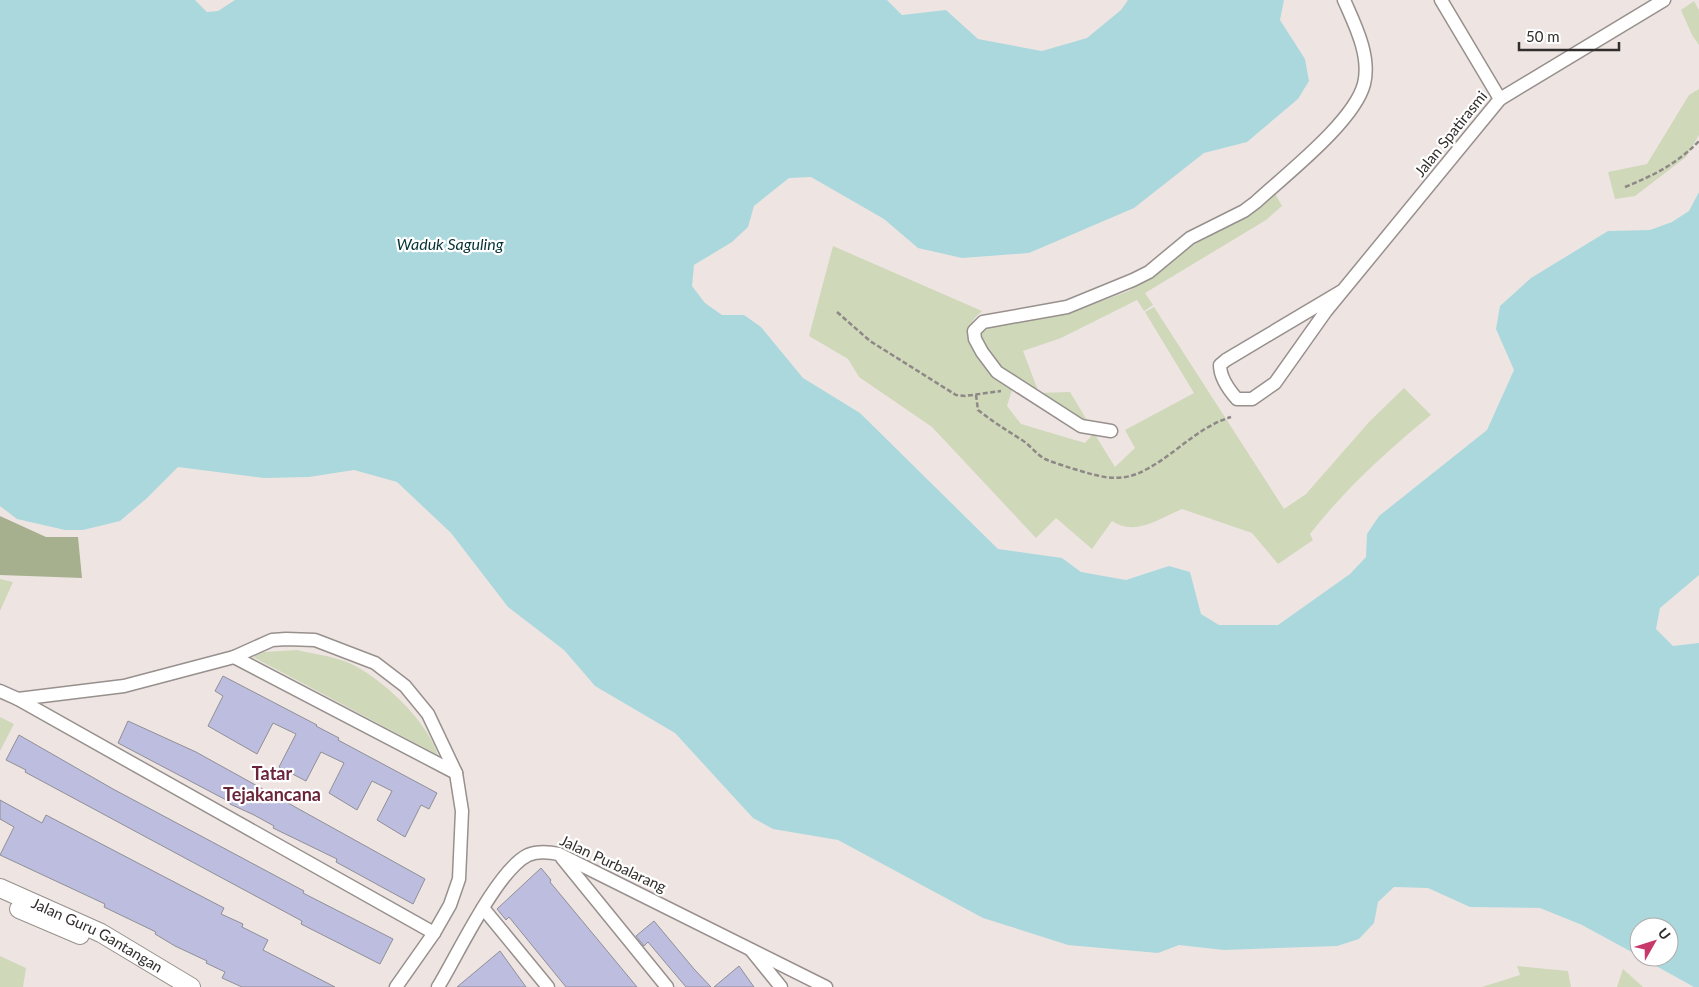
<svg xmlns="http://www.w3.org/2000/svg" width="1699" height="987" viewBox="0 0 1699 987" font-family="Lato,sans-serif">
<style>
.green{fill:#cfd8b9}
.forest{fill:#a6b08e}
.water{fill:#abd8dd}
.building{fill:#bdbddf;stroke:#8f8f96}
.lines{fill:none;stroke-linecap:round;stroke-linejoin:round}
.street-casing{stroke:#97908d;stroke-width:15}
.secondary-casing{stroke:#97908d;stroke-width:20}
.path{stroke:#8e8887;stroke-width:2.5;stroke-dasharray:5 2.5;stroke-linecap:butt}
.street{stroke:#fff;stroke-width:12}
.secondary{stroke:#fff;stroke-width:18}
.labels{text-anchor:middle;stroke-width:4.5;stroke-linejoin:round;paint-order:stroke}
.street-label{font-size:15px;fill:#312e2d;stroke:#fff}
.water-label{font-size:16px;font-style:italic;fill:#063337;stroke:#fff}
.quarter-label{font-size:18px;font-weight:bold;fill:#6a253b;stroke:#fff}
</style>
<rect width="100%" height="100%" fill="#eee5e3"/>
<g class="green">
<path d="M1694 1 1699 10V45L1692 35 1681 10Z"/>
<path d="M1699 89V135L1686 157 1635 196 1615 199 1608 172 1647 164 1689 95Z"/>
<path d="M1274 192 1282 206 1266 220 1145 293 1153 305 1144 311 1137 300 1061 338 1023 351 1039 393 1070 392 1091 427 999 369 982 345 979 331 988 324 1080 309 1129 291 1190 247 1252 213Z"/>
<path d="M833 246 982 311C978 315 973 319 972 323 963 349 996 373 1012 390L1007 406 1021 424 1085 443 1094 433 1115 467 1135 448 1125 430 1194 393 1145 312 1154 307 1284 509 1306 494 1369 422 1404 388 1431 415C1388 450 1344 490 1310 534L1313 540 1278 564 1252 533 1182 509C1161 518 1134 537 1112 521L1092 549 1056 518 1036 538 932 427 859 377 848 359 809 336Z"/>
<path d="M0 579 13 582 0 611Z"/>
<path d="M297 650C314 654 331 656 347 662 381 677 426 719 438 755L253 657 264 652Z"/>
<path d="M0 717 14 724 0 751Z"/>
<path d="M0 956 26 968 23 987H0Z"/>
<path d="M1517 966 1568 971 1571 987H1482L1520 975Z"/>
<path d="M1623 969 1643 987H1617Z"/>
</g>
<path class="forest" d="M0 516 46 537H78L82 578 0 575Z"/>
<path class="water" d="M0 0H195L207 12 218 11 235 0H887L902 15 946 10 978 39 1042 51 1087 38 1121 10 1128 0H1284L1280 20 1305 59 1309 81 1298 99 1247 142 1204 153 1134 208 1029 253 962 258 918 248 884 219 811 177 789 178 754 206 748 227 732 242 694 265 692 286 705 303 722 315H744L761 327 803 378 860 413 998 549 1062 558 1081 572 1126 580 1169 566 1190 572 1201 614 1219 625H1278L1350 574 1366 557 1367 534 1379 516 1487 430 1514 370 1496 329 1500 306 1531 278 1608 231 1650 230 1672 222 1689 211 1699 192V575L1660 608 1656 629 1673 646 1699 643V987H1694L1640 957H1669V927H1639V956L1582 925 1540 908 1470 907 1428 888 1394 887 1378 902 1374 923 1359 939 1337 946 1224 950 1179 945 1158 953 1068 945 983 918 838 840 773 829 753 818 675 733 595 686 564 650 508 607 451 533 397 482 354 470 309 477 264 478 178 467 146 499 120 521 83 530H65L17 519 0 506Z"/>
<g class="building">
<path d="M223 676 317 725 316 726 339 738 338 740 437 793 429 809 421 805 405 837 377 820 392 791 372 781 357 810 329 793 344 763 321 752 306 781 279 767 296 734 273 723 257 754 208 726 223 696 215 691Z"/>
<path d="M128 721 196 752 425 879 413 904 336 862 337 859 273 828 274 826 254 815 230 804V802L118 743Z"/>
<path d="M19 735 113 789 304 891 303 893 393 939 380 964 301 924 302 921 25 772 26 770 6 760Z"/>
<path d="M0 800 42 823 46 815 224 908 221 914 243 924 242 927 268 940 263 950 335 987H242L222 978 225 972 206 963 207 961 175 946 155 934 156 932 104 907 105 904 0 855 14 827 0 819Z"/>
<path d="M541 868 551 880 550 882 637 987H566L509 917 506 920 497 909Z"/>
<path d="M654 921 694 969 711 987H686L648 942 644 946 636 936Z"/>
<path d="M500 951 526 987H457Z"/>
<path d="M739 966 754 987H714Z"/>
</g>
<g class="lines">
<defs>
<g id="street">
<path d="M1441 0 1500 99"/>
<path d="M1342 291 1226 360 1220 365C1220 378 1229 390 1237 399H1252L1275 383 1326 311 1500 99 1664 0"/>
<path d="M1111 431 1081 426 997 372 982 352 975 339 974 331 983 322 1067 307 1133 280 1149 272 1190 238 1244 211 1256 202C1285 175 1354 122 1364 84 1371 56 1355 25 1344 0"/>
<path d="M234 657 456 773"/>
<path d="M0 691 18 699 124 686 234 657 272 640 286 639 315 640 375 663 405 686 428 714 456 773 462 811 459 879 450 905 434 933 396 987"/>
<path d="M18 699 434 933"/>
<path d="M562 858 667 987"/>
<path d="M483 908 548 987"/>
<path d="M751 950 781 987"/>
<path d="M438 987C457 956 497 870 528 855 538 851 549 852 559 854L826 987"/>
</g>
<g id="secondary">
<path id="s1" d="M0 888 101 933 191 987"/>
<path d="M19 909 80 935"/>
</g>
</defs>
<use href="#street" class="street-casing"/>
<use href="#secondary" class="secondary-casing"/>
<g class="path">
<path d="M1625 187C1653 176 1678 163 1699 141"/>
<path d="M837 312 870 341 956 395 965 396 1001 391"/>
<path d="M976 395 978 410C992 421 1006 430 1022 440 1030 445 1036 454 1045 459 1054 463 1065 466 1074 469 1101 477 1121 484 1147 469 1177 453 1198 427 1231 417"/>
</g>
<use href="#street" class="street"/>
<use href="#secondary" class="secondary"/>
</g>
<g class="labels">
<g class="street-label">
<text transform="translate(1451 134) rotate(-51)" y="5">Jalan Spatirasmi</text>
<text transform="translate(613 864) rotate(25)" y="5">Jalan Purbalarang</text>
<text dy="5" stroke="none"><textPath href="#s1" startOffset="108">Jalan Guru Gantangan</textPath></text>
</g>
<g class="water-label">
<text x="450" y="250">Waduk Saguling</text>
</g>
<g class="quarter-label">
<text x="272" y="780">Tatar<tspan x="272" dy="21">Tejakancana</tspan></text>
</g>
</g>
<g transform="translate(1654 942) rotate(51)"><circle r="24" fill="#ffffff" stroke="#adabab"/>
<path d="M0-4L9 19L0 12L-9 19Z" fill="#c6396a"/>
<text y="-8" font-size="14" font-weight="bold" text-anchor="middle" fill="#312e2d">U</text>
</g>
<path d="M1519 42v8h100v-8" fill="none" stroke="#312e2d" stroke-width="2.5"/>
<text x="1526" y="42" font-size="15" fill="#312e2d" stroke="#ffffff" stroke-width="4" paint-order="stroke">50 m</text>
</svg>
